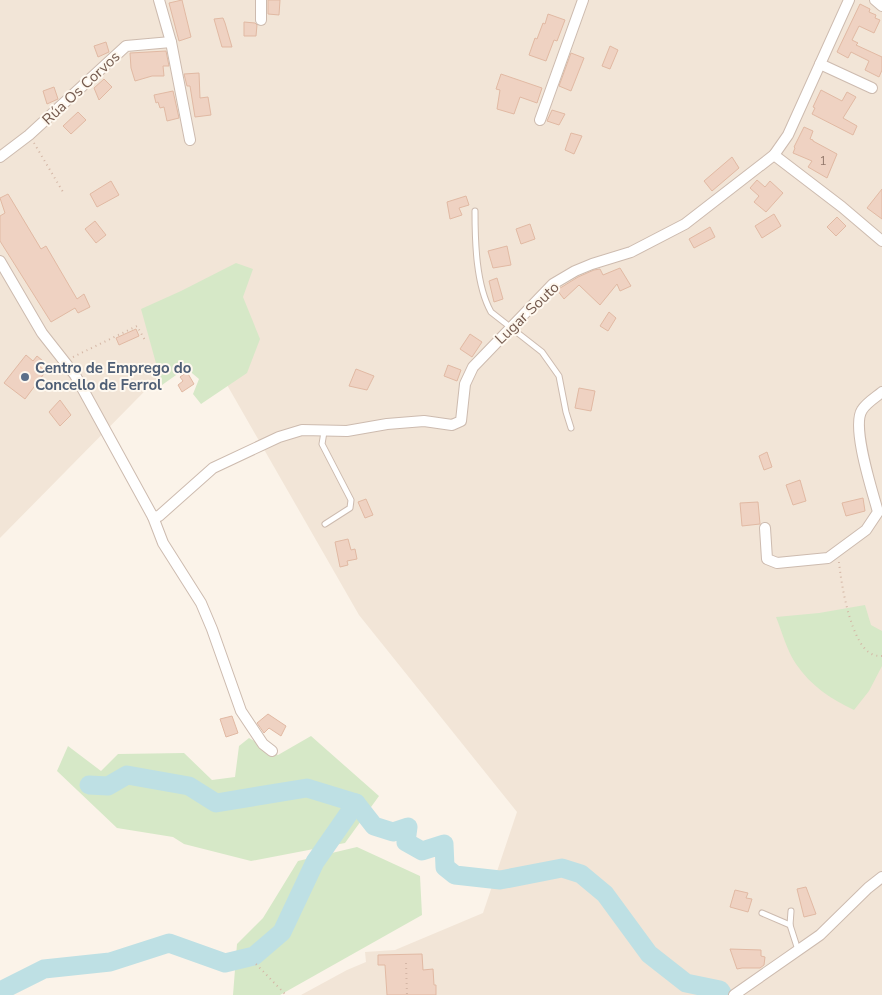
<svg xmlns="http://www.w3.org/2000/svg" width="882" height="995" viewBox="0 0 882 995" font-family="'Nunito Sans',sans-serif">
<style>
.residential{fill:#f2e5d7}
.green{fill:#d6e8c7}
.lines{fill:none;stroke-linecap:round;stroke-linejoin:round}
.river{stroke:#bee0e4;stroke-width:19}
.building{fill:#efd2c2;stroke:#e1b9a3}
.service-casing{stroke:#cdbbaf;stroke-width:7}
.minor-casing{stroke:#cdbbaf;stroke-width:12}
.path{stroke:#d4b6a5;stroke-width:2;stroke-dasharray:1 4;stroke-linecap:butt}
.service{stroke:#fff;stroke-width:5}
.minor{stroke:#fff;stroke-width:10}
.service-dot{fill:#5c6f8a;stroke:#fef8ef;stroke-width:2}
.labels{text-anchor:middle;stroke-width:4;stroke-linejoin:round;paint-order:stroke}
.number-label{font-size:12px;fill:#93786b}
.street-label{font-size:15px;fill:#745a4e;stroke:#fef8ef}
.service-label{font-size:15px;font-weight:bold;fill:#4e5e75;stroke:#fef8ef;text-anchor:start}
</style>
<rect width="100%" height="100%" fill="#fbf3e9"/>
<path class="residential" d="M0 0H882V995H301L347 970 366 962 365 952 395 950 483 913 517 812 359 615 199 336 0 538Z"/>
<g class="green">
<path d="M236 263 253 269 243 297 260 339 247 373 201 404 193 394 199 379 186 368 162 385 141 309 181 291Z"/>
<path d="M865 605 871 625 882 631V666L869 691 854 710C831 699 811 686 796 664 787 651 782 632 776 617L819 613Z"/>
<path d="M311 736 379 796 345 843 251 861 184 844 173 837 117 828 57 771 68 746 101 771 118 754 184 753 212 780 235 777 239 746 249 738 278 755Z"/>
<path d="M357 847 420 876 422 915 280 995H233L237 944 263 918 298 861Z"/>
</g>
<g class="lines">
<g class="river">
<path d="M89 785 108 786 127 775 189 786 216 803 307 788 356 803 374 826 393 832 408 827 406 842 422 851 444 844 445 867 455 875 500 880 562 868 581 874 605 894 649 954 686 983 720 990 722 993"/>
<path d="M0 991 44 969 110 962 169 943 225 963 254 956 282 932 315 862 356 803"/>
</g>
</g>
<g class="building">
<path d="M182 0 191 37 179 41 169 3Z"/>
<path d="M268 0H280L279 15 268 14Z"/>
<path d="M860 4 870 9 869 12 876 15 875 18 880 20 874 33 859 26 852 40 858 43 856 45 882 57V70L879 77 865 70 869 61 851 52 848 58 837 52Z"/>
<path d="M548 14 565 20 557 41 554 40 546 61 529 55 535 38 537 39 543 23 545 24Z"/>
<path d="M223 18 225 23 232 47H222L214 19Z"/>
<path d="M244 22 255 23 257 25 256 36H244Z"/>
<path d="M106 42 109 52 98 57 94 46Z"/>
<path d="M610 46 618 50 610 69 602 66Z"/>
<path d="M166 51 169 66H163L164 76H152L135 81 131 68 130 53Z"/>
<path d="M571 53 584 58 571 91 559 86Z"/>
<path d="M199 73 200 98 208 97 211 115 195 117 190 86H187L184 74Z"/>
<path d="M501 74 542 88 537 103 520 97 514 114 497 109 500 90 496 89Z"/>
<path d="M104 79 112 87 99 100 94 88Z"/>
<path d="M54 87 58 99 47 104 43 91Z"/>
<path d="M821 90 842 101 847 92 856 97 843 118 857 126 853 135 812 114 815 108 813 107Z"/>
<path d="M173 91 179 118 167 121 164 107 160 108 158 102 156 103 154 95Z"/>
<path d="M552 110 565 114 559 125 547 121Z"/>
<path d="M78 112 86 120 71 134 63 126Z"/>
<path d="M804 127 813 131 810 139 813 140V141L837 154 827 178 808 167 812 161 793 153 795 148 794 147Z"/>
<path d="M571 133 582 136 574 154 565 150Z"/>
<path d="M732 157 739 168 712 191 704 181Z"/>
<path d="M757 180 765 187 770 181 783 193 766 212 754 202 759 196 750 188Z"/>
<path d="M111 181 119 195 97 207 90 194Z"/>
<path d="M882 189V219L867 208Z"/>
<path d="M8 194 41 249 46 246 77 299 84 294 90 307 78 313 75 308 51 322 0 241V216L5 213 0 198Z"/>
<path d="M466 196 469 205 459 208 462 215 450 219 447 202Z"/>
<path d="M774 214 781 226 762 238 755 226Z"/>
<path d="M837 217 846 226 836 236 827 227Z"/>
<path d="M95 221 106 235 96 243 85 229Z"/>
<path d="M530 224 535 239 521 244 516 229Z"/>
<path d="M710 227 715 237 694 248 689 239Z"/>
<path d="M507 246 511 265 493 268 488 251Z"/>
<path d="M620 268 631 286 620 291 617 284 600 305 579 285 564 299 557 290 578 277 594 270 600 269 603 275Z"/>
<path d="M497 278 503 299 494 302 489 281Z"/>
<path d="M609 312 616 318 608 331 600 326Z"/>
<path d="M136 329 139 336 119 345 116 338Z"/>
<path d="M470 334 482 342 472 357 460 349Z"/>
<path d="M26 355 33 361 37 356 43 361 39 366 46 371 25 399 4 383Z"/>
<path d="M448 365 461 370 457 381 444 376Z"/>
<path d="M356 369 374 376 367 390 349 386Z"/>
<path d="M187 372 194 384 182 392 178 385 183 381 180 377Z"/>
<path d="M579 388 595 391 591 411 575 408Z"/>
<path d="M60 400 71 415 60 426 49 412Z"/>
<path d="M767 452 772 467 764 470 759 456Z"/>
<path d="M800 480 806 501 793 505 786 485Z"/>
<path d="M863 498 865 511 846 516 842 503Z"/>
<path d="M366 499 373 515 365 518 358 502Z"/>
<path d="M758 502 760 524 742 526 740 503Z"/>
<path d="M348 539 351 550 355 549 357 559 347 561 348 565 340 567 335 542Z"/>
<path d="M268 714 286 726 281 736 269 728 264 733 257 723Z"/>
<path d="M232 716 238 733 226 737 220 719Z"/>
<path d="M806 887 816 914 804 917 797 889Z"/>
<path d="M735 890 748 893 746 898 752 899 748 912 730 907Z"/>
<path d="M730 949 761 950V956L765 957 764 965 760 968H742L737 969Z"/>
<path d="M422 954 423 970 433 969 434 985H436V995H387L385 965H378V955Z"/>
</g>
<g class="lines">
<defs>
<g id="service">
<path d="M475 211C475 242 476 285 491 312L542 352 559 376 566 412 571 428"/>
<path d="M324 432 322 444 351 500 350 508 325 524"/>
<path d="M791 911 790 925 798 950"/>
<path d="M762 913 790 925"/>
</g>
<g id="minor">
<path d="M159 0 171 42 190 140"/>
<path d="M875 0 882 6"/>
<path d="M261 20V0"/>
<path d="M820 64 872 88"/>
<path d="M540 120 583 0"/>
<path d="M774 155 842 207 882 241"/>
<path d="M0 157 29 135 126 46 171 42"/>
<path d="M0 261 42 333 75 375 153 517 163 543 201 603 212 629 241 711 263 744 272 751"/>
<path d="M153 517 159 516 213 468 279 437 302 430 347 431 387 424 424 421 452 425 461 421 465 384 473 367 553 284 575 271 592 264 631 252 685 224 774 155 788 135 849 0"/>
<path d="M765 528 767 559 777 563 828 558 866 530 878 512C873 493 851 427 862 410 866 403 876 397 882 392"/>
<path d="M734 995 820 935 868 888 882 877"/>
</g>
</defs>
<use href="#service" class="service-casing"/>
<use href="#minor" class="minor-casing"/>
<g class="path">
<path d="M34 143 63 192"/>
<path d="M73 357 137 326 146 342"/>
<path d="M839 562C841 583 851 648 874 655 877 656 879 656 882 656"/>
<path d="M406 963 407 995"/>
<path d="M256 964 286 995"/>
</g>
<use href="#service" class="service"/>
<use href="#minor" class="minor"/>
</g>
<circle class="service-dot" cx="25" cy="377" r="5"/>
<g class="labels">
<g class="number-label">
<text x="823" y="165">1</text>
</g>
<g class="street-label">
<text transform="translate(81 88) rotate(-43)" y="5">Rúa Os Corvos</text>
<text transform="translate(527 313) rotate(-44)" y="5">Lugar Souto</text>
</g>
<g class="service-label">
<text x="35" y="373">Centro de Emprego do<tspan x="35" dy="17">Concello de Ferrol</tspan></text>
</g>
</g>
</svg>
